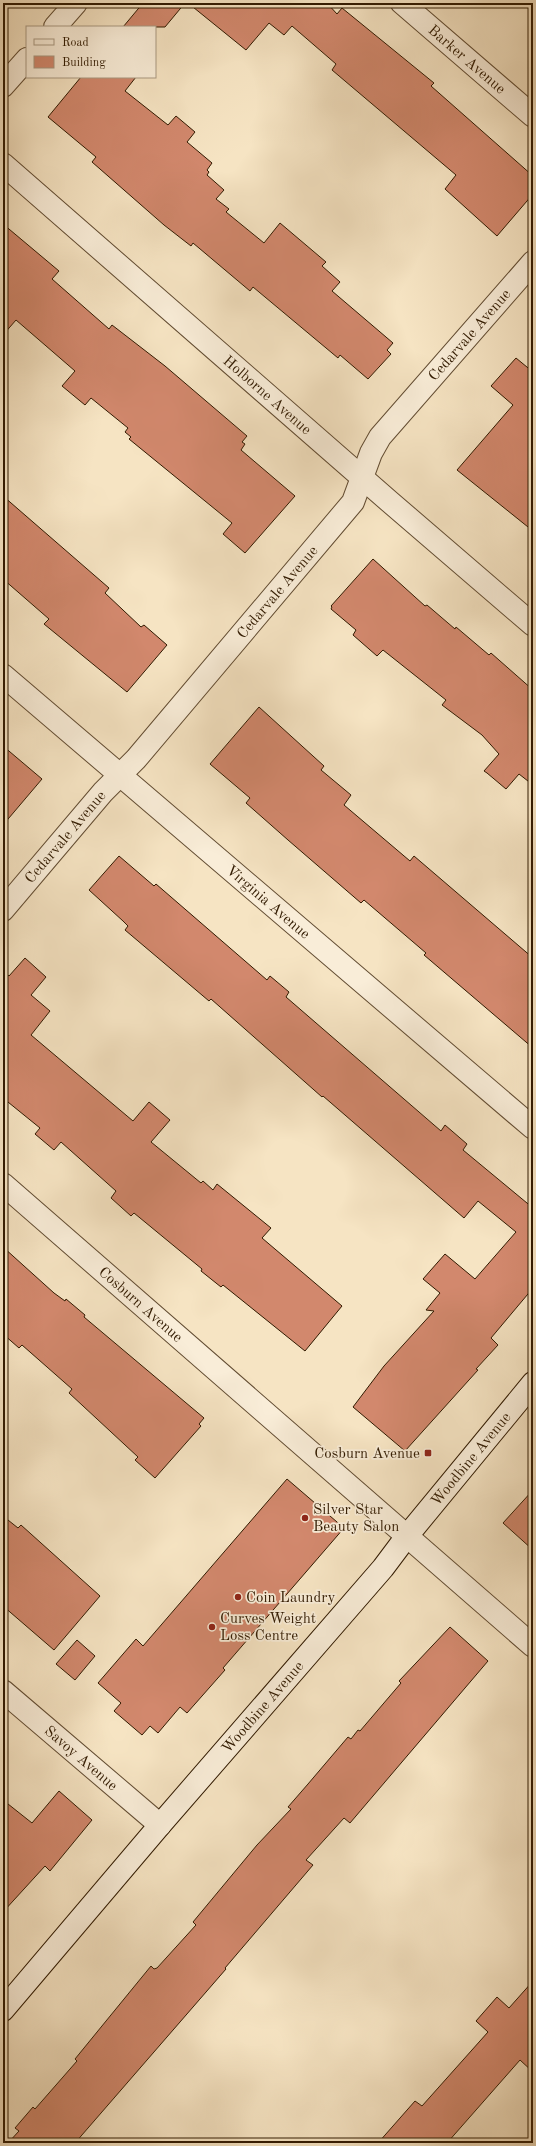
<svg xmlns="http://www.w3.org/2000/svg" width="536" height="2146" viewBox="0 0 536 2146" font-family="'Old Standard TT',serif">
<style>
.building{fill:#d2886d;stroke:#311a01}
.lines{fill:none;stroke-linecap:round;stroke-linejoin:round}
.minor-casing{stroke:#624c32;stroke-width:24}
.tertiary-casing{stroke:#624c32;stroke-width:24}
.secondary-casing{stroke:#311a01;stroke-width:24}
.minor{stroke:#f9edd8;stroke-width:22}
.tertiary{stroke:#f9edd8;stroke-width:22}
.secondary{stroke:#f9edd8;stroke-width:22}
.poi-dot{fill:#8f2418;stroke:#f9edd8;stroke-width:1.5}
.labels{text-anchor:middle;stroke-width:3.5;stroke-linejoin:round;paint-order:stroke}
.street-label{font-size:15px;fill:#311a01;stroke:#f9edd8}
.poi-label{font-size:15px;fill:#311a01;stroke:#f9edd8;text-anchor:start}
</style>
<rect width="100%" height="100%" fill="#f6e4c3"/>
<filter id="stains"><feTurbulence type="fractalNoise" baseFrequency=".005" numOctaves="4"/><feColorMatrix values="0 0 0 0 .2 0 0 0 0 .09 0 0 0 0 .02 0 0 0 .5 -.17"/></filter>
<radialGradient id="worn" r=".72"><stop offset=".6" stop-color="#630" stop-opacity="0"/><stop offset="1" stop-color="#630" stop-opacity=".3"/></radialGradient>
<g class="building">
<path d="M143 3H185L165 27H123Z"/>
<path d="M188 3H327L337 14 342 8 434 83 431 86 533 176V194L497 236 445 189 456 175 332 70 336 64 292 26 284 35 269 23 246 50Z"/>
<path d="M81 77H136L125 91 168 125 176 116 195 132 187 142 212 163 207 170 209 172 207 175 224 190 216 199 229 209 226 212 264 243 280 223 326 262 322 266 340 282 332 291 393 343 387 350 391 354 368 379 340 355 338 358 253 287 250 291 193 243 191 246 164 225 92 162 96 157 48 117Z"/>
<path d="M3 224 59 271 52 279 109 329 112 325 165 366 247 436 242 442 245 444 241 450 295 496 245 553 223 534 232 523 129 439 131 437 125 432 128 428 91 398 85 405 62 386 75 371 16 320 3 335Z"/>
<path d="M516 358 533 372V531L457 470 513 405 491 386Z"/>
<path d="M3 496 109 588 105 593 141 627 144 625 167 645 127 692 44 624 49 619 3 579Z"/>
<path d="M373 559 425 606 427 605 455 629 456 627 489 655 491 653 533 690V785L519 774 506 789 487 773 484 771 499 754 482 735 442 705 446 700 383 650 377 656 353 635 356 630 331 609 332 607 331 606Z"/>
<path d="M259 707 324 766 321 770 351 795 344 805 410 861 414 856 533 958V1048L424 955 426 953 364 900 361 903 288 840 246 803 250 798 210 764Z"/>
<path d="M3 746 42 779 3 825Z"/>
<path d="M119 856 154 886 156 884 267 980 270 976 289 992 286 997 441 1131 445 1125 467 1144 463 1150 533 1208V1288L491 1338 498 1345 476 1369 478 1370 405 1451 353 1407 384 1366 434 1311 426 1310 440 1293 423 1279 445 1254 475 1279 516 1232 478 1201 464 1218 323 1096 322 1097 211 999 209 1001 125 930 128 926 123 921 89 890Z"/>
<path d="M25 958 46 977 31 995 50 1011 31 1035 133 1121 149 1102 170 1120 151 1142 201 1183 203 1181 213 1190 217 1184 271 1228 262 1238 342 1306 305 1351 223 1285 221 1287 201 1271 202 1269 134 1213 131 1216 111 1198 116 1191 61 1142 54 1150 35 1134 40 1128 3 1098V971L9 976Z"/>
<path d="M3 1247 54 1293 65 1301 66 1299 85 1315 84 1317 204 1418 199 1424 201 1426 155 1478 135 1460 138 1457 69 1393 72 1389 22 1345 19 1348 3 1334Z"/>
<path d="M287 1479 344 1528 223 1668 225 1670 187 1713 180 1707 158 1733 150 1726 142 1735 114 1711 121 1703 98 1683 136 1639 143 1646Z"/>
<path d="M533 1490V1550L503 1523Z"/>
<path d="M3 1516 18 1528 21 1525 100 1596 54 1650 3 1606Z"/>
<path d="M450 1627 488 1661 350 1823 344 1818 306 1860 313 1865 225 1968 226 1969 75 2143H8L19 2131 15 2128 33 2107 35 2109 77 2061 75 2059 133 1988 151 1966 154 1969 157 1968 196 1925 193 1922 257 1845 291 1809 288 1807 308 1784 348 1737 351 1739 358 1730 360 1731 401 1683 399 1681Z"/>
<path d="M77 1640 95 1656 75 1680 56 1664Z"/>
<path d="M59 1791 92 1820 50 1871 45 1866 3 1912V1800L32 1823Z"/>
<path d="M533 1981V2072L520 2060 447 2143H378L415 2101 422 2106 488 2032 476 2021 497 1997 509 2008Z"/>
</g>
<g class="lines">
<defs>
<g id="minor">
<path id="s1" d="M402 3 533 116"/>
<path d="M55 27 76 3"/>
<path d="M3 86 27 59"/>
<path id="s2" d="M3 164 390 502 533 625"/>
<path id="s3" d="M3 675 533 1128"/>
<path id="s4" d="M3 910 103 792 136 759 353 502 371 453 380 437 533 262"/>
<path id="s5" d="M3 1691 160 1825"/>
</g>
<g id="tertiary">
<path id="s6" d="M3 1184 533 1646"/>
</g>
<g id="secondary">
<path id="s7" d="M3 2010 160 1825 383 1568 407 1536 533 1383"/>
</g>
</defs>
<use href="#minor" class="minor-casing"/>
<use href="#tertiary" class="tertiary-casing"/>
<use href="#secondary" class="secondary-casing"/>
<use href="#minor" class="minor"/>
<use href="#tertiary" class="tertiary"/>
<use href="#secondary" class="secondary"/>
</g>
<g class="poi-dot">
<rect x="424" y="1449" width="8" height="8" rx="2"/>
<circle cx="305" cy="1518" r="4"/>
<circle cx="238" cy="1597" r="4"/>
<circle cx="212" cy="1627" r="4"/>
</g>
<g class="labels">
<g class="street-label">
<text dy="5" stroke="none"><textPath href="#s1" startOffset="86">Barker Avenue</textPath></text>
<text dy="5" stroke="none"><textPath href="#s4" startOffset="744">Cedarvale Avenue</textPath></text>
<text dy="5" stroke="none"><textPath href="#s2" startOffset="351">Holborne Avenue</textPath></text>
<text dy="5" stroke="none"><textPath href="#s4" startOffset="420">Cedarvale Avenue</textPath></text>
<text dy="5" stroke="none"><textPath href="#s4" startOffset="96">Cedarvale Avenue</textPath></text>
<text dy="5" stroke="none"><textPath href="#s3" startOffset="349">Virginia Avenue</textPath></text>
<text dy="5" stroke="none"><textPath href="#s6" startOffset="183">Cosburn Avenue</textPath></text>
<text dy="5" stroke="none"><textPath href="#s7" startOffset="723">Woodbine Avenue</textPath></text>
<text dy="5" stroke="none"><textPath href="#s7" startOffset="399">Woodbine Avenue</textPath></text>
<text dy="5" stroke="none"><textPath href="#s5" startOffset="103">Savoy Avenue</textPath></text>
</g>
<g class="poi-label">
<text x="420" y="1458" text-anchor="end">Cosburn Avenue</text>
<text x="313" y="1514">Silver Star<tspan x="313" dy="17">Beauty Salon</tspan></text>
<text x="246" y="1602">Coin Laundry</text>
<text x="220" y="1623">Curves Weight<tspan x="220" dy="17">Loss Centre</tspan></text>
</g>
</g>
<rect width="536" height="2146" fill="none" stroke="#f6e4c3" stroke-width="16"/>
<rect x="4" y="4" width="528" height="2138" fill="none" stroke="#311a01" stroke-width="2"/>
<rect x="8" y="8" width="520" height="2130" fill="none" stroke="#311a01"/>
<rect x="26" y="26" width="130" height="52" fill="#f9edd8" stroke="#a99982"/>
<rect x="34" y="39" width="20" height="6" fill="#f9edd8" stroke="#a99982"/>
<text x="62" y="46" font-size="12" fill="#311a01">Road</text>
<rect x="34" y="56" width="20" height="12" fill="#d2886d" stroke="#a99982"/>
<text x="62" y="66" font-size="12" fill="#311a01">Building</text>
<rect width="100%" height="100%" filter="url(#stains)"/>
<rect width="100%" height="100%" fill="url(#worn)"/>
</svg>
